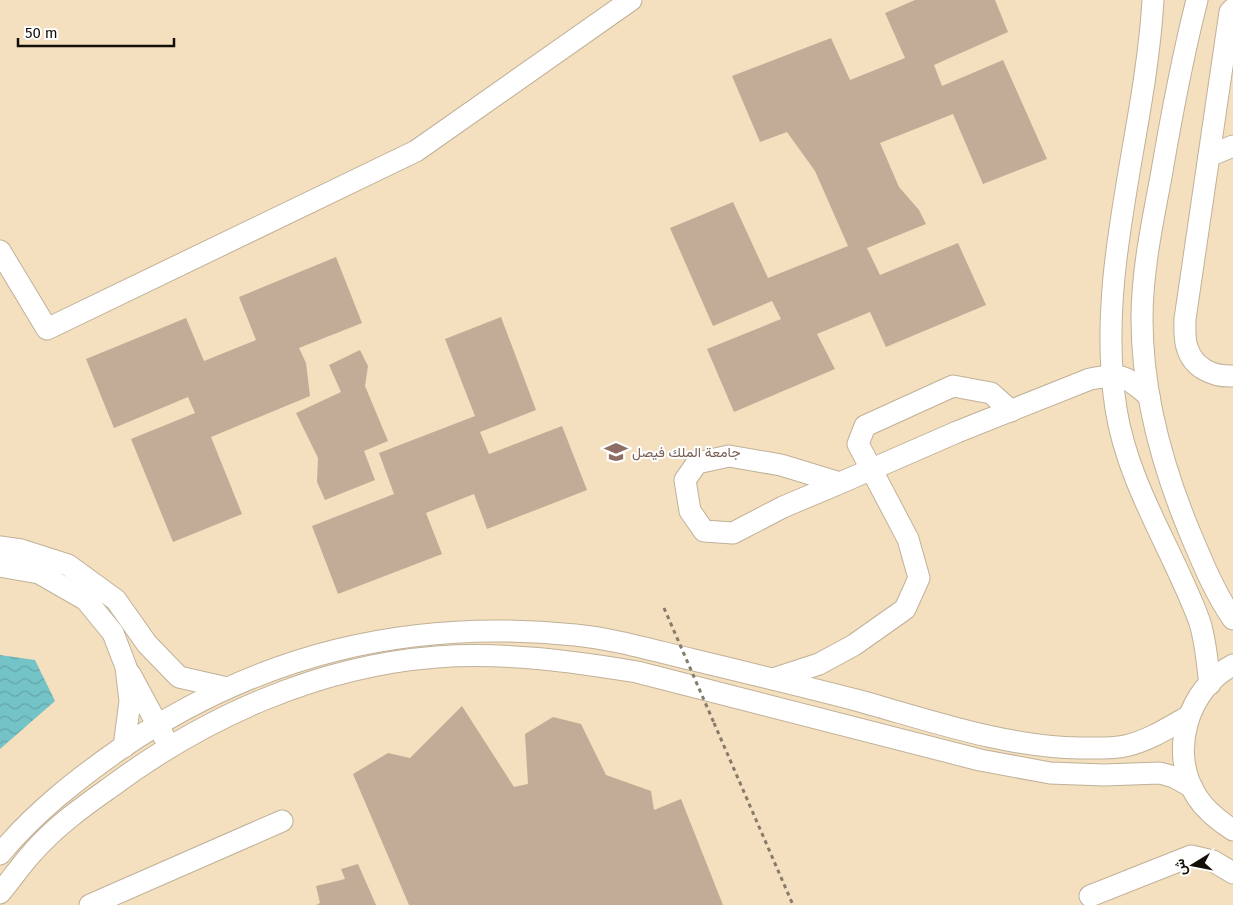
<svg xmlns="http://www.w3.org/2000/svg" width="1233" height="905" viewBox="0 0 1233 905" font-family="'Fira Sans',Vazirmatn,sans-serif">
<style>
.built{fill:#f4dfbf}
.water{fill:url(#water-waves)}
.building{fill:#c2ac97}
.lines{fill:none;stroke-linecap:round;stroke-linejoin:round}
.minor-casing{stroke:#c0b198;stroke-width:23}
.path{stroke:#857b69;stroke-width:3;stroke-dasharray:4 4;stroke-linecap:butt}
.minor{stroke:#fff;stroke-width:21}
.path-bridge{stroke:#857b69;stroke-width:3;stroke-dasharray:4 4;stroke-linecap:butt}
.labels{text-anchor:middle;stroke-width:4;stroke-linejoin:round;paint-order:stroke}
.education-label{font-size:14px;fill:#785e54;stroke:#fff;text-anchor:start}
</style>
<defs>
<pattern id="water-waves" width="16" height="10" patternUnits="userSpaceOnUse" patternTransform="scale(1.25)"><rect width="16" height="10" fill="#74c3c6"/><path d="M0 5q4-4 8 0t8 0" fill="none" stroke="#64a6a9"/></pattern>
</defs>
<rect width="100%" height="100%" fill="#fbebd1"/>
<rect class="built" x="0" y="0" width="1233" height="905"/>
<path class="water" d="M0 655 35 660 55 701 0 749Z"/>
<g class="building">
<path d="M915 0H995L1008 32 934 65 942 86 1003 60 1047 159 983 184 953 114 880 143 899 187 919 210 926 224 867 248 880 275 958 243 986 305 886 347 870 312 817 334 835 369 734 412 707 349 781 319 772 301 713 326 670 228 733 202 768 278 848 246 815 171 787 132 760 142 732 76 831 38 850 80 905 58 885 13Z"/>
<path d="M336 257 362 323 299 348 306 363 310 396 211 437 242 514 173 542 131 439 195 413 188 397 114 428 86 359 186 318 204 361 256 340 239 297Z"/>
<path d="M501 317 536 410 480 432 489 454 562 426 587 490 487 529 474 494 426 513 442 554 338 594 312 526 394 494 379 453 475 416 445 339Z"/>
<path d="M360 350 368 366 365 386 388 441 364 451 375 480 325 500 317 482 318 458 296 413 341 392 329 365Z"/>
<path d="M462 706 514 787 528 784 525 734 553 717 581 724 606 775 651 791 654 810 681 799 723 905H409L353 774 388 753 410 758Z"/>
<path d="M358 864 376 905H316L320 903 316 886 345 879 341 869Z"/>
</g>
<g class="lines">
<defs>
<g id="minor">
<path d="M1153 0C1145 137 1095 271 1116 409 1128 485 1173 550 1199 620 1206 640 1207 663 1210 684"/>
<path d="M1197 0C1182 59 1171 118 1161 177 1152 224 1142 272 1142 319 1142 391 1161 462 1188 528 1201 559 1214 592 1233 619"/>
<path d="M1233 9 1230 12 1185 319C1185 327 1184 338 1187 347 1193 368 1213 377 1233 376"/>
<path d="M1209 156 1233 146"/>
<path d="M0 251 47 329 416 151 631 0"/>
<path d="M840 483 781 465 729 456 697 463 685 480 690 511 704 531 733 533 783 507 840 483 957 432 1090 379C1123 373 1124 375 1149 396"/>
<path d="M0 547 21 550 68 565 116 600 147 644 179 677 227 688"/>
<path d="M0 566 39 573 86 600 113 633 126 667 130 701 124 747"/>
<path d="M1233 665C1188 688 1168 753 1197 797 1206 811 1219 821 1233 830"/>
<path d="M130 674 164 737"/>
<path d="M773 679 819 664 854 645 905 609 919 578 908 539 858 444 865 426 953 386 991 393 1011 411"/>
<path d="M0 854C35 812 76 780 120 749 259 654 408 618 575 635 616 639 655 651 694 660 748 673 802 686 856 700 929 720 1004 747 1080 748 1095 748 1111 749 1125 746 1148 741 1168 728 1189 716"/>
<path d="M0 893C11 880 21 865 33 852 55 827 81 808 108 789 203 718 317 666 437 657 504 652 571 661 637 672L980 760 1050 773 1104 775 1160 773 1174 777 1192 787"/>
<path d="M1090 896 1191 856 1213 861 1233 873"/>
<path d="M90 905 282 821"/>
</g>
</defs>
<use href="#minor" class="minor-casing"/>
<path class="path" d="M714 723 793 905"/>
<use href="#minor" class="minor"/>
<path class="path-bridge" d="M664 608 714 723"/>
</g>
<defs>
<symbol id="university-bare" viewBox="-9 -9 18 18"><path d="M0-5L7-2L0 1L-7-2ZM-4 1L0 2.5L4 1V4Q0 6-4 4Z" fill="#8d6e63" stroke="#fff" stroke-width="2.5" paint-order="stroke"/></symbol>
</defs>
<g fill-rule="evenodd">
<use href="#university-bare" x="600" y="436" width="32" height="32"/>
</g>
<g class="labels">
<g class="education-label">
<text x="632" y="457">جامعة الملك فيصل</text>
</g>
</g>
<g transform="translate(1193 865) rotate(260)" stroke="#ffffff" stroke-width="4" paint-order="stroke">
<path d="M0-4L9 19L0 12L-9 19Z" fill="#151007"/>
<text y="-8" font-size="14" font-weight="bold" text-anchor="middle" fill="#151007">ش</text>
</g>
<path d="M18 38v8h156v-8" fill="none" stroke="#151007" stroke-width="2.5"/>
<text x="25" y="38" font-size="15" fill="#151007" stroke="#ffffff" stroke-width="4" paint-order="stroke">50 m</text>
</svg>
